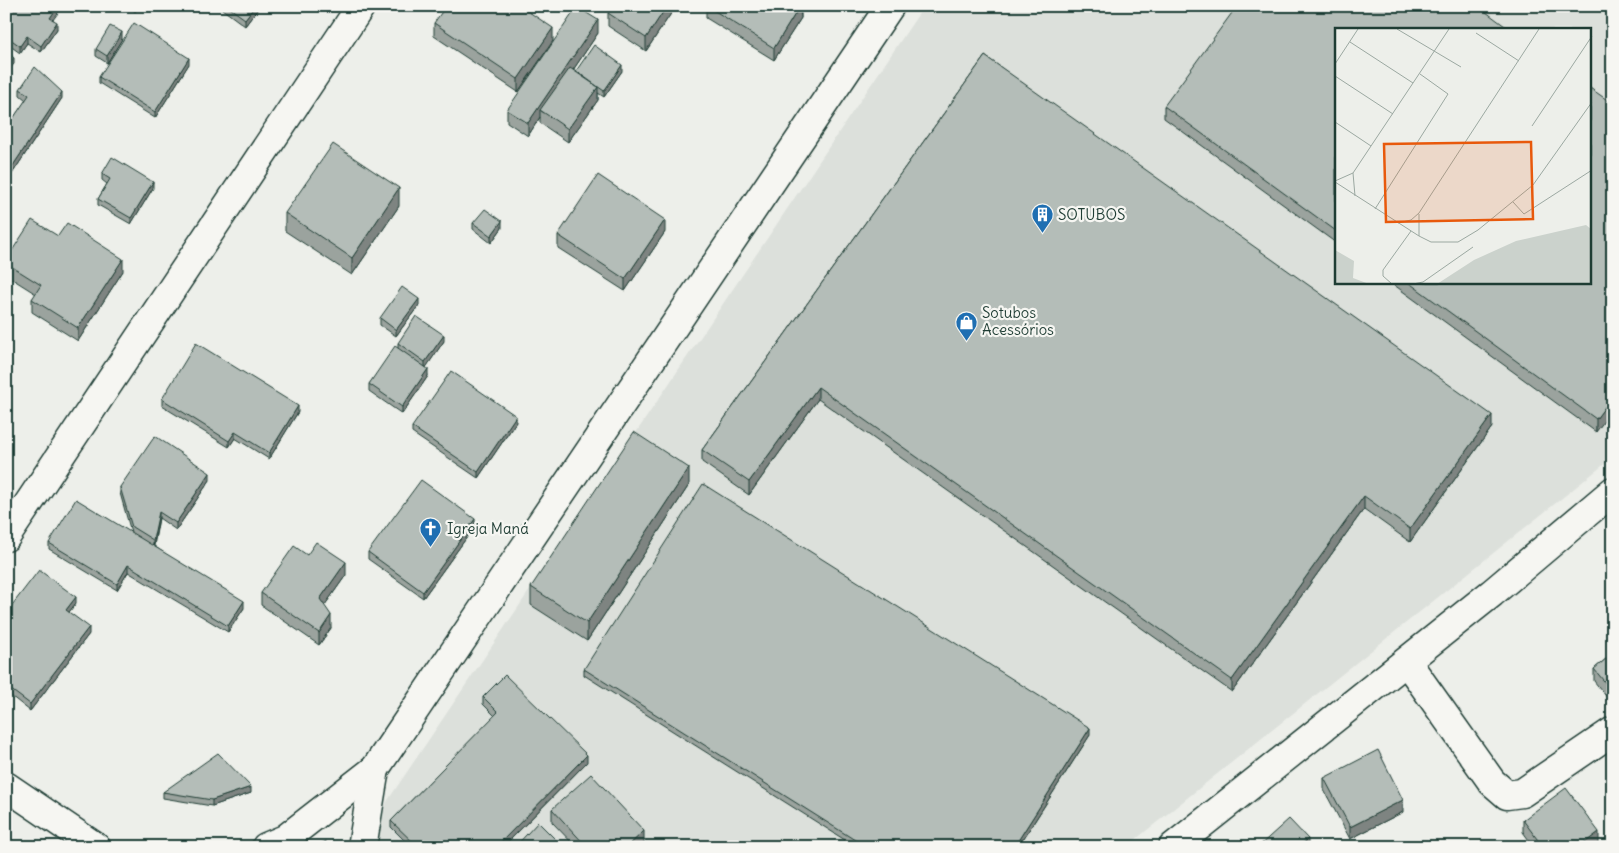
<svg xmlns="http://www.w3.org/2000/svg" width="1619" height="853" viewBox="0 0 1619 853" font-family="Delius,sans-serif">
<style>
.built{fill:#dce0db;fill-rule:evenodd}
.lines{fill:none;stroke-linecap:round;stroke-linejoin:round}
.street-casing{stroke:#1f3d34;stroke-width:31}
.street{stroke:#f6f6f2;stroke-width:28}
.wall{fill:#9ba39e;stroke:#1f3d34}
.shaded-wall{fill:#7e8481;stroke:#1f3d34}
.building{fill:#b4bdb8;stroke:#1f3d34}
.labels{text-anchor:middle;stroke-width:4.5;stroke-linejoin:round;paint-order:stroke}
.poi-label{font-size:15px;fill:#1f3d34;stroke:#f6f6f2;text-anchor:start}
.inset-road{fill:none;stroke:#9ba8a1;stroke-width:1}
.view{fill:#e8590c;fill-opacity:0.15;stroke:#e8590c;stroke-width:2.5}
.inset-edge{fill:none;stroke:#1f3d34;stroke-width:2.5}
</style>
<rect width="100%" height="100%" fill="#edefea"/>
<filter id="ink" filterUnits="userSpaceOnUse"><feTurbulence type="fractalNoise" baseFrequency=".02" numOctaves="2"/><feDisplacementMap in="SourceGraphic" scale="10" xChannelSelector="R" yChannelSelector="G"/><feConvolveMatrix kernelMatrix="1 2 1 2 8 2 1 2 1" color-interpolation-filters="sRGB"/></filter>
<g filter="url(#ink)">
<path class="built" d="M924 6H1613V455L1607 462 1126 847H375L386 803ZM1336 29H1590V282H1336Z"/>
<g class="lines">
<defs>
<g id="street">
<path d="M6 537 361 6"/>
<path d="M1407 662 1492 782 1507 795 1522 793 1613 731"/>
<path d="M6 786 96 847"/>
<path d="M266 847 285 839 375 769 890 6"/>
<path d="M362 847 375 769"/>
<path d="M1173 847 1492 593 1613 491"/>
</g>
</defs>
<use href="#street" class="street-casing"/>
<use href="#street" class="street"/>
</g>
<g class="wall">
<path d="M6 6 53 20 57 29 41 52 27 43 20 53 6 43Z"/>
<path d="M129 6H140L135 12Z"/>
<path d="M218 6H260L245 26Z"/>
<path d="M676 6 646 51 608 26V13Z"/>
<path d="M706 6H801V18L774 60 706 18Z"/>
<path d="M808 6H820L816 12Z"/>
<path d="M434 23 553 41 518 92 434 36Z"/>
<path d="M1336 29V243L1164 118V106Z"/>
<path d="M598 33 573 70 576 72V71H622L604 97 598 93V100L568 142 540 123V117L528 136 507 122V110Z"/>
<path d="M122 39 107 63 96 56V49Z"/>
<path d="M985 56 1492 427 1410 542 1364 509 1232 692 818 399 749 495 702 462V450Z"/>
<path d="M189 64 155 118 99 83V77Z"/>
<path d="M20 89 62 98 6 183V129L26 100 20 95Z"/>
<path d="M1613 104 1596 432 1390 282H1590Z"/>
<path d="M102 174 153 188 131 224 98 205V199L107 184 102 180Z"/>
<path d="M399 206 352 275 285 231V213Z"/>
<path d="M473 223 502 228 491 243 473 229Z"/>
<path d="M665 232 625 291 558 248V235Z"/>
<path d="M58 236 123 271 78 341 32 312V299L36 294 6 275V260Z"/>
<path d="M419 305 396 336 380 325V318Z"/>
<path d="M444 341 426 367 428 376 402 414 369 391V384L398 348V343Z"/>
<path d="M162 399 298 412 269 459 235 438 229 447 162 406Z"/>
<path d="M516 422 478 478 412 433V427Z"/>
<path d="M210 480 176 530 159 518 154 546 244 608 228 632 128 572 117 590 49 549V543L131 532 120 493V487Z"/>
<path d="M689 485 587 641 531 605V587Z"/>
<path d="M475 526 423 598 368 559V552Z"/>
<path d="M307 555 346 575 324 606 331 628 319 645 261 605V593Z"/>
<path d="M76 603 69 612 89 634 30 711 6 692V613Z"/>
<path d="M1613 653V705L1594 681V669Z"/>
<path d="M584 669 1090 735 1018 847H856L584 675Z"/>
<path d="M483 697 587 762 503 847H411L391 827V821L495 716 483 704Z"/>
<path d="M1324 778 1403 812 1350 839 1324 790Z"/>
<path d="M163 792 251 793 212 806 163 798Z"/>
<path d="M552 809 644 843 641 847H576L552 822Z"/>
<path d="M1523 820 1599 844 1596 847H1534L1523 832Z"/>
</g>
<g class="shaded-wall">
<path d="M58 6H63L50 24V18Z"/>
<path d="M135 6H140L135 12Z"/>
<path d="M255 6H260L245 26V19Z"/>
<path d="M667 6H676L646 51V38Z"/>
<path d="M800 6 801 18 774 60V48Z"/>
<path d="M816 6H820L816 12Z"/>
<path d="M598 20V33L544 113 540 110V117L528 136V123Z"/>
<path d="M57 22V29L41 52V46Z"/>
<path d="M553 28V41L518 92V79Z"/>
<path d="M122 32V39L107 63V56Z"/>
<path d="M27 36V43L20 53V46Z"/>
<path d="M14 58V64L6 73V66Z"/>
<path d="M189 58V64L155 118V112Z"/>
<path d="M622 65V71L604 97V91Z"/>
<path d="M598 87V100L568 142V129Z"/>
<path d="M62 92V98L6 183V176Z"/>
<path d="M153 182V188L131 224V218Z"/>
<path d="M8 185V191L6 194V187Z"/>
<path d="M399 188V206L352 275V258Z"/>
<path d="M665 220V232L625 291V279Z"/>
<path d="M502 221V228L491 243V236Z"/>
<path d="M123 259V271L78 341V328Z"/>
<path d="M419 299V305L396 336V330Z"/>
<path d="M444 335V341L425 369V362Z"/>
<path d="M428 369V376L402 414V407Z"/>
<path d="M818 387V399L749 495V482Z"/>
<path d="M1613 396V409L1596 432V419Z"/>
<path d="M298 406V412L269 459V453Z"/>
<path d="M1492 415V427L1410 542V529Z"/>
<path d="M516 416V422L478 478V472Z"/>
<path d="M235 432V438L229 447V441Z"/>
<path d="M689 468V485L587 641V623Z"/>
<path d="M210 473V480L176 530V523Z"/>
<path d="M1364 496V509L1232 692V680Z"/>
<path d="M159 512V518L153 547V540Z"/>
<path d="M475 519V526L423 598V592Z"/>
<path d="M346 562V575L320 612V599Z"/>
<path d="M128 565V572L117 590V584Z"/>
<path d="M76 597V603L66 616V610Z"/>
<path d="M244 601V608L228 632V626Z"/>
<path d="M331 615V628L319 645V633Z"/>
<path d="M89 627V634L30 711V704Z"/>
<path d="M1090 728V735L1018 847H1014Z"/>
<path d="M587 755V762L503 847H496Z"/>
<path d="M251 787V793L212 806V800Z"/>
<path d="M1403 800V812L1350 839V827Z"/>
<path d="M644 831V843L641 847H627Z"/>
<path d="M1599 832V844L1596 847H1579Z"/>
<path d="M1308 839V846L1306 847H1299Z"/>
</g>
<g class="building">
<path d="M6 6H58L50 18 57 22 41 46 27 36 20 46 6 36Z"/>
<path d="M227 6H255L245 19Z"/>
<path d="M446 6H520L553 28 518 79 434 23Z"/>
<path d="M613 6H667L646 38 608 13Z"/>
<path d="M707 6H800L774 48Z"/>
<path d="M1237 6H1478L1509 29H1336V231L1164 106Z"/>
<path d="M577 7 598 20 528 123 507 110Z"/>
<path d="M134 23 189 58 155 112 99 77Z"/>
<path d="M110 26 122 32 107 56 96 49Z"/>
<path d="M594 45 622 65 604 91 576 71Z"/>
<path d="M6 50 14 58 6 66Z"/>
<path d="M985 56 1492 415 1410 529 1364 496 1232 680 818 387 749 482 702 450Z"/>
<path d="M35 67 62 92 6 176V129L29 95 20 89Z"/>
<path d="M570 68 598 87 568 129 540 110Z"/>
<path d="M1590 88 1613 104V396L1596 419 1408 282H1590Z"/>
<path d="M333 144 399 188 352 258 285 213Z"/>
<path d="M112 157 153 182 131 218 98 199 110 179 102 174Z"/>
<path d="M598 175 665 220 625 279 558 235Z"/>
<path d="M485 209 502 221 491 236 473 223Z"/>
<path d="M32 220 58 236 67 223 123 259 78 328 32 299 41 285 6 263V260Z"/>
<path d="M402 287 419 299 396 330 380 318Z"/>
<path d="M416 316 444 335 425 362 398 343Z"/>
<path d="M196 343 298 406 269 453 235 432 229 441 162 399Z"/>
<path d="M395 346 428 369 402 407 369 384Z"/>
<path d="M451 371 516 416 478 472 412 427Z"/>
<path d="M634 432 689 468 587 623 531 587Z"/>
<path d="M155 436 210 473 176 523 159 512 153 540 132 527 120 487Z"/>
<path d="M421 480 475 519 423 592 368 552Z"/>
<path d="M703 484 1090 728 1014 847H866L584 669Z"/>
<path d="M76 499 244 601 228 626 128 565 117 584 49 543Z"/>
<path d="M316 542 346 562 320 599 331 615 319 633 261 593 294 546 307 555Z"/>
<path d="M39 570 76 597 66 610 89 627 30 704 6 686V613Z"/>
<path d="M1613 653V692L1594 669Z"/>
<path d="M505 675 587 755 496 847H418L391 821 498 712 483 697Z"/>
<path d="M1378 750 1403 800 1350 827 1324 778Z"/>
<path d="M218 753 251 787 212 800 163 792Z"/>
<path d="M591 774 644 831 627 847H587L552 809Z"/>
<path d="M1566 788 1599 832 1579 847H1543L1523 820Z"/>
<path d="M1289 819 1308 839 1299 847H1258Z"/>
<path d="M538 822 563 847H515Z"/>
<path d="M326 841 325 847H315Z"/>
</g>
</g>
<defs>
<symbol id="building-pin" viewBox="-11 -11 22 30"><path d="M0 17L-7.5 6A9.5 9.5 0 1 1 7.5 6Z" fill="#1f6fb2" stroke="#f6f6f2"/><path d="M-4-6H4V6H1V3H-1V6H-4ZM-2.5-4.3h1.7v1.8h-1.7ZM.8-4.3h1.7v1.8H.8ZM-2.5-1h1.7V.8h-1.7ZM.8-1h1.7V.8H.8Z" fill="#fff"/></symbol>
<symbol id="shop-pin" viewBox="-11 -11 22 30"><path d="M0 17L-7.5 6A9.5 9.5 0 1 1 7.5 6Z" fill="#1f6fb2" stroke="#f6f6f2"/><path d="M-5-2.5h2.3a2.7 3.5 0 0 1 5.4 0H5L5.5 6h-11ZM-1.5-2.5h3a1.5 2.3 0 0 0-3 0Z" fill="#fff"/></symbol>
<symbol id="church-pin" viewBox="-11 -11 22 30"><path d="M0 17L-7.5 6A9.5 9.5 0 1 1 7.5 6Z" fill="#1f6fb2" stroke="#f6f6f2"/><path d="M-1.2-6h2.4v3.5h3.3v2.4h-3.3V6h-2.4V-.1h-3.3v-2.4h3.3Z" fill="#fff"/></symbol>
</defs>
<g fill-rule="evenodd">
<use href="#building-pin" x="1030" y="202" width="25" height="34"/>
<use href="#shop-pin" x="954" y="310" width="25" height="34"/>
<use href="#church-pin" x="418" y="516" width="25" height="34"/>
</g>
<g class="labels">
<g class="poi-label">
<text x="1058" y="220">SOTUBOS</text>
<text x="982" y="318">Sotubos<tspan x="982" dy="17">Acessórios</tspan></text>
<text x="447" y="534">Igreja Maná</text>
</g>
</g>
<g transform="translate(1335 28)">
<rect width="256" height="256" fill="#edefea"/>
<path d="M251 197 256 201V256H102L139 232 181 213ZM0 222 19 233 18 250 34 256H0Z" fill="#cbd2cc"/>
<path class="inset-road" d="M62 1 126 39M141 5 184 33M15 14 78 55M0 36 23 1M0 48 58 86M0 94 36 118M197 98 257 8M18 145 20 168M0 153 18 145 114 1M0 154 84 208 96 214H123L143 202 198 157 257 74M178 174 189 186 257 142M40 181 113 66 85 46M63 195 76 192 84 185 204 1M84 208V186M57 256 48 248V242L76 203M78 256 88 254 138 219"/>
<path class="view" d="M196 114 198 191 51 194 49 116Z"/>
<rect width="256" height="256" class="inset-edge"/>
</g>
<rect width="1619" height="853" fill="none" stroke="#f6f6f2" stroke-width="25"/>
<rect x="12" y="12" width="1594" height="828" fill="none" stroke="#1f3d34" stroke-width="2" filter="url(#ink)"/>
</svg>
